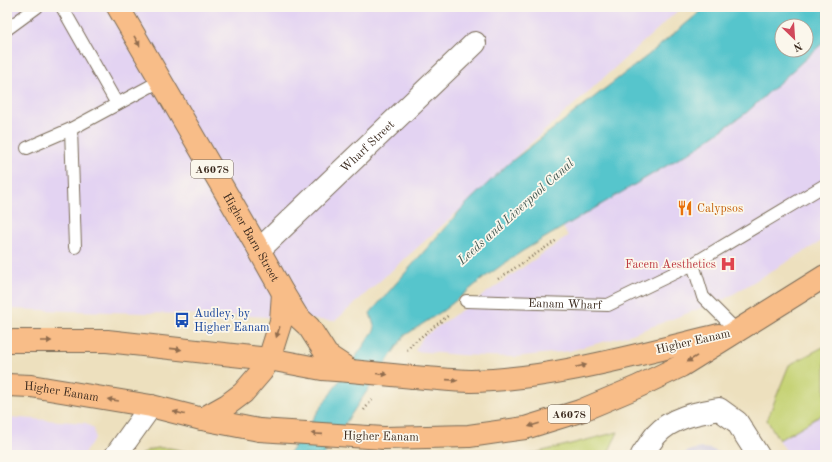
<svg xmlns="http://www.w3.org/2000/svg" width="832" height="462" viewBox="0 0 832 462" font-family="'Old Standard TT',serif">
<style>
.built{fill:#e3d3f2}
.industrial{fill:#c6c0da}
.green{fill:#c5d273;stroke:#807e48}
.water{fill:#57c5cc;stroke:#497875;fill-rule:evenodd}
.lines{fill:none;stroke-linecap:round;stroke-linejoin:round}
.lane-casing{stroke:#796a56;stroke-width:14}
.street-casing{stroke:#796a56;stroke-width:24}
.highway-casing{stroke:#796a56;stroke-width:24}
.path{stroke:#796a56;stroke-width:2.5;stroke-dasharray:1 3;stroke-linecap:butt}
.lane{stroke:#fff;stroke-width:12}
.street{stroke:#fff;stroke-width:22}
.highway{stroke:#f8bd88;stroke-width:22}
.highway-bridge-casing{stroke:#796a56;stroke-width:24;stroke-linecap:butt}
.highway-bridge{stroke:#f8bd88;stroke-width:22}
.oneway{fill:#906c4e}
.labels{text-anchor:middle;stroke-width:3.5;stroke-linejoin:round;paint-order:stroke}
.shield{fill:#fbf7ec;stroke:#75685c;stroke-width:1}
.shield-label{font-size:11px;font-weight:bold;fill:#3b2a1e}
.street-label{font-size:12px;fill:#3b2a1e;stroke:#fbf7ec}
.food-label{font-size:12px;fill:#c56008;stroke:#fbf7ec;text-anchor:start}
.health-label{font-size:12px;fill:#be3a42;stroke:#fbf7ec;text-anchor:end}
.transit-label{font-size:12px;fill:#164399;stroke:#fbf7ec;text-anchor:start}
.water-label{font-size:13px;font-style:italic;fill:#435852;stroke:#fbf7ec}
</style>
<rect width="100%" height="100%" fill="#fbf7ec"/>
<filter id="ink" filterUnits="userSpaceOnUse"><feTurbulence type="fractalNoise" baseFrequency=".025" numOctaves="2"/><feDisplacementMap in="SourceGraphic" scale="8" xChannelSelector="R" yChannelSelector="G"/><feConvolveMatrix kernelMatrix="1 2 1 2 8 2 1 2 1" color-interpolation-filters="sRGB"/></filter>
<filter id="wash" filterUnits="userSpaceOnUse"><feTurbulence type="fractalNoise" baseFrequency=".012" numOctaves="4" result="noise"/><feDisplacementMap in="SourceGraphic" scale="16" xChannelSelector="R" yChannelSelector="G"/><feGaussianBlur stdDeviation="0.9" result="paint"/><feColorMatrix in="noise" values="0 0 0 0 0 0 0 0 0 0 0 0 0 0 0 0 0 1.4 0 .05"/><feComposite in="paint" operator="in"/></filter>
<g filter="url(#wash)">
<rect width="100%" height="100%" fill="#ede0be"/>
<g class="built">
<path d="M7 7H682L508 164 464 206 335 321 252 316 7 309Z"/>
<path d="M825 41V239L725 299 632 334 569 351 514 357 461 355 415 351 423 337 568 236 563 227 693 150 746 113Z"/>
<path d="M825 413V455H789L779 440Z"/>
<path d="M7 417 86 423 94 429 95 438 83 455H7Z"/>
</g>
<path class="industrial" d="M702 448 711 449 724 455H680L691 450Z"/>
<g class="green">
<path d="M825 346V413L779 440 767 420 789 365Z"/>
<path d="M618 432 607 455H527Z"/>
<path d="M158 448H170L204 455H141L148 450Z"/>
</g>
<path class="water" d="M706 7H825V41L746 113 693 150 521 252 485 277 444 310 404 336 324 455H288L375 329 370 313 464 206 508 164 647 56ZM782 26H806V50H782Z"/>
</g>
<g filter="url(#ink)">
<g class="lines">
<defs>
<g id="lane">
<path d="M62 7 117 104"/>
<path d="M7 29 37 7"/>
<path d="M71 129 75 247"/>
<path d="M27 148 71 129 160 81"/>
<path d="M693 264 825 185"/>
<path id="s1" d="M466 301 608 305 693 264 703 297 737 331"/>
</g>
<g id="street">
<path id="s2" d="M259 250 475 43"/>
<path d="M116 455 151 406"/>
<path d="M642 455C647 448 651 441 656 435 672 417 697 413 719 409L737 422 758 455"/>
</g>
<g id="highway">
<path id="s3" d="M118 7 259 250 283 293 297 316 309 327 327 355 351 371"/>
<path d="M7 341H107L269 359 322 369 350 371"/>
<path d="M413 377C432 378 452 381 471 381 552 379 640 354 719 335"/>
<path id="s4" d="M7 385 31 386 151 406 202 419 259 430"/>
<path d="M202 419 227 405 243 393 262 371 269 359 281 321 283 293"/>
<path d="M384 438 469 436 525 428 580 411 637 387 681 366 825 276"/>
</g>
</defs>
<use href="#lane" class="lane-casing"/>
<use href="#street" class="street-casing"/>
<use href="#highway" class="highway-casing"/>
<g class="path">
<path d="M498 279 557 240"/>
<path d="M407 350 413 343 449 315"/>
<path d="M364 410 372 400"/>
</g>
<use href="#lane" class="lane"/>
<use href="#street" class="street"/>
<use href="#highway" class="highway"/>
<defs>
<g id="highway-bridge">
<path d="M351 371 413 377"/>
<path d="M259 430 384 438"/>
</g>
</defs>
<use href="#highway-bridge" class="highway-bridge-casing"/>
<use href="#highway-bridge" class="highway-bridge"/>
</g>
<defs><path id="oneway-solid" d="M-6-.8H1V-3.2L6.5 0L1 3.2V.8H-6Z"/></defs>
<g class="oneway">
<use href="#oneway-solid" transform="translate(137 41) rotate(60)"/>
<use href="#oneway-solid" transform="translate(278 332) rotate(108)"/>
<use href="#oneway-solid" transform="translate(46 341)"/>
<use href="#oneway-solid" transform="translate(176 349) rotate(6)"/>
<use href="#oneway-solid" transform="translate(692 359) rotate(148)"/>
<use href="#oneway-solid" transform="translate(581 366) rotate(-12)"/>
<use href="#oneway-solid" transform="translate(382 374) rotate(6)"/>
<use href="#oneway-solid" transform="translate(452 380) rotate(4)"/>
<use href="#oneway-solid" transform="translate(113 400) rotate(-171)"/>
<use href="#oneway-solid" transform="translate(179 413) rotate(-165)"/>
<use href="#oneway-solid" transform="translate(534 425) rotate(163)"/>
<use href="#oneway-solid" transform="translate(317 434) rotate(-176)"/>
</g>
</g>
<defs>
<symbol id="restaurant-bare" viewBox="-9 -9 18 18"><path d="M-5-6h1v4h1v-4h1v4h1v-4h1v5L-1.5 .5V6h-2V.5L-5-1ZM5-6V6H3V1.5H1.5Q1.5-4 5-6Z" fill="#e8710a" stroke="#fbf7ec" stroke-width="2.5" paint-order="stroke"/></symbol>
<symbol id="hospital-bare" viewBox="-9 -9 18 18"><path d="M-5-5h3v3.5h4V-5h3V5h-3V1.5h-4V5h-3Z" fill="#e0444e" stroke="#fbf7ec" stroke-width="2.5" paint-order="stroke"/></symbol>
<symbol id="bus-bare" viewBox="-9 -9 18 18"><path d="M-5-6H5V4H4V6H2V4H-2V6H-4V4H-5ZM-3.5-4V0h7V-4ZM-3.5 1.2v1.5H-2V1.2ZM2 1.2v1.5H3.5V1.2Z" fill="#1a4fb4" stroke="#fbf7ec" stroke-width="2.5" paint-order="stroke"/></symbol>
</defs>
<g fill-rule="evenodd">
<use href="#restaurant-bare" x="674" y="197" width="22" height="22"/>
<use href="#hospital-bare" x="717" y="253" width="22" height="22"/>
<use href="#bus-bare" x="171" y="309" width="22" height="22"/>
</g>
<g class="labels">
<g class="shield">
<rect x="191" y="160" width="42" height="18" rx="3"/>
<rect x="548" y="405" width="42" height="18" rx="3"/>
</g>
<g class="shield-label">
<text x="212" y="173">A6078</text>
<text x="569" y="418">A6078</text>
</g>
<g class="street-label">
<text dy="4" stroke="none"><textPath href="#s2" startOffset="150">Wharf Street</textPath></text>
<text dy="4" stroke="none"><textPath href="#s3" startOffset="266">Higher Barn Street</textPath></text>
<text dy="4" stroke="none"><textPath href="#s1" startOffset="99">Eanam Wharf</textPath></text>
<text transform="translate(693 341) rotate(-13)" y="4">Higher Eanam</text>
<text dy="4" stroke="none"><textPath href="#s4" startOffset="55">Higher Eanam</textPath></text>
<text transform="translate(381 436) rotate(1)" y="4">Higher Eanam</text>
</g>
<g class="food-label">
<text x="697" y="212">Calypsos</text>
</g>
<g class="health-label">
<text x="716" y="268">Facem Aesthetics</text>
</g>
<g class="transit-label">
<text x="194" y="317">Audley, by<tspan x="194" dy="14">Higher Eanam</tspan></text>
</g>
<g class="water-label">
<text transform="translate(515 211) rotate(-42)" y="5">Leeds and Liverpool Canal</text>
</g>
</g>
<rect width="832" height="462" fill="none" stroke="#fbf7ec" stroke-width="24"/>
<g transform="translate(794 38) rotate(155)"><circle r="19" fill="#fbf7ec" stroke="#aea59a"/>
<path d="M0-3L7 15L0 10L-7 15Z" fill="#d1495b"/>
<text y="-6" font-size="11" font-weight="bold" text-anchor="middle" fill="#3b2a1e">N</text>
</g>
</svg>
